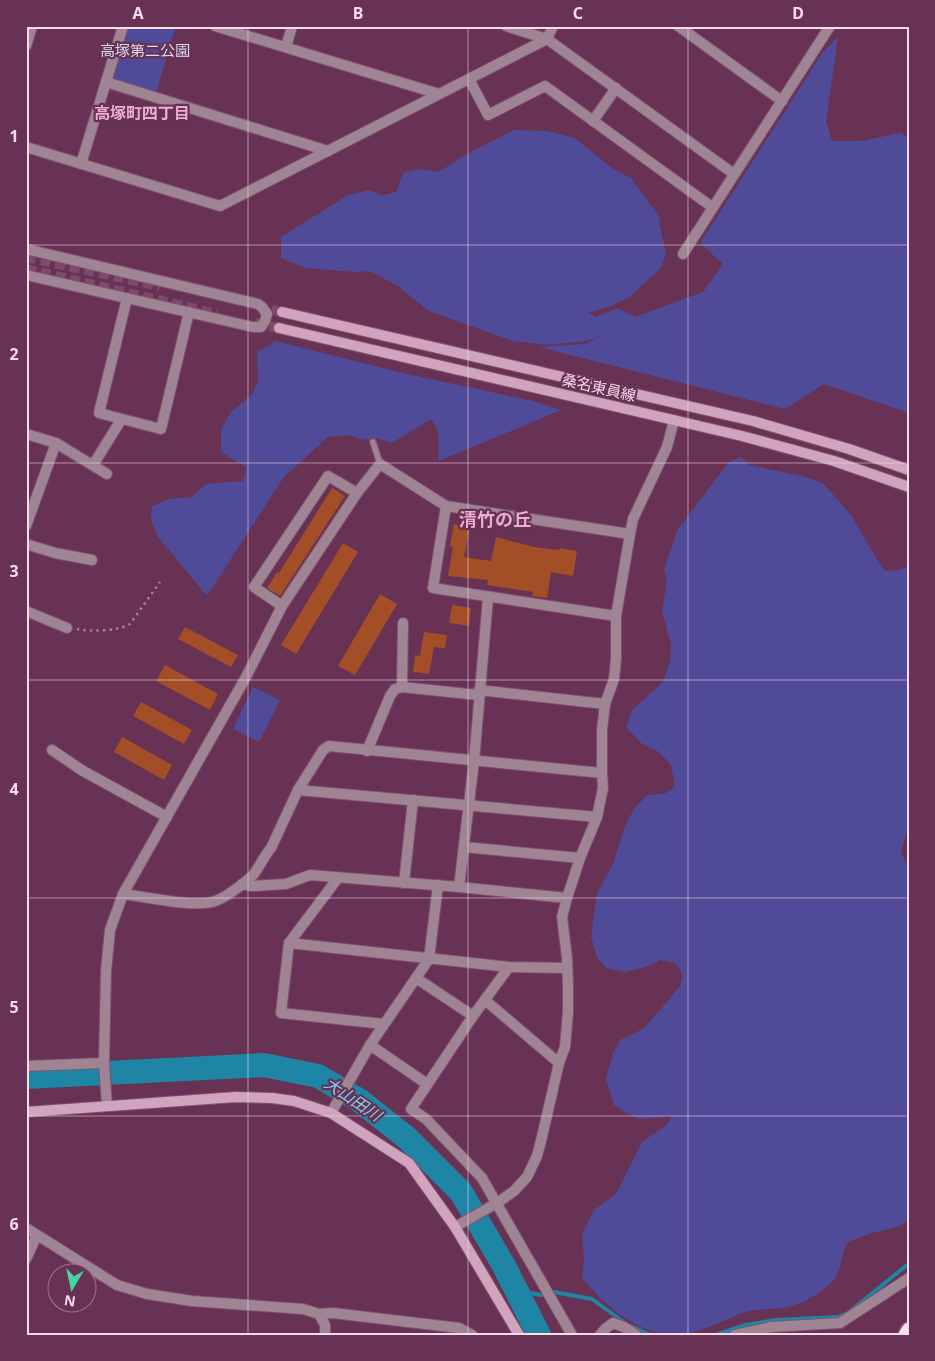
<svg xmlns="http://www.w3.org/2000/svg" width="935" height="1361" viewBox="0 0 935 1361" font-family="'Noto Sans','Noto Sans JP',sans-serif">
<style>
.green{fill:#504b98}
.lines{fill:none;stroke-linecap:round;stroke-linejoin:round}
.stream{stroke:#1f85a4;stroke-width:4}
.river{stroke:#1f85a4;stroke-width:24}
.building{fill:#a34e27}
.secondary-tunnel{stroke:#7d4b6a;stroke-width:10;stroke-dasharray:10 5;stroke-linecap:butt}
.lane-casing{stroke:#82506f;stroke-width:8}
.street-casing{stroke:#82506f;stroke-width:12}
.secondary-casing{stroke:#82506f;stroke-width:12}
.highway-casing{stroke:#82506f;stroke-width:18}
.path{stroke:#a97c97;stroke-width:2.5;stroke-dasharray:2.5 4;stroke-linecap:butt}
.lane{stroke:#9f8493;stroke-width:5.5}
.street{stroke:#9f8493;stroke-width:10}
.secondary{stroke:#cfa4bc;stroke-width:10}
.highway{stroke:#fde2f1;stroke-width:15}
.grid{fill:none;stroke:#fbdaec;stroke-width:1;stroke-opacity:0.55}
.labels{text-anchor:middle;stroke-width:4.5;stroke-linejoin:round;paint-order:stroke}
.park-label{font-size:15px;fill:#d9daf1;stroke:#673253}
.street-label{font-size:15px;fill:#fbdaec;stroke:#673253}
.neighbourhood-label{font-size:16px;font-weight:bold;fill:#ecadd1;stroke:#673253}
.water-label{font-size:16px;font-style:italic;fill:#7ed2f1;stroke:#673253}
.quarter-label{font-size:18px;font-weight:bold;fill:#ecadd1;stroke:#673253}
.neatline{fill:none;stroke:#fbdaec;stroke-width:2}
.grid-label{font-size:16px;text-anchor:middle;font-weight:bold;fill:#fbdaec}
</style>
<rect width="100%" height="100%" fill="#673253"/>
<g class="green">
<path d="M128 26H176L156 93 116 82 113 76Z"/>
<path d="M838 37 826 121 832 141H861L900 133 909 138V413L824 384 785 409 539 347 585 344 600 336 587 341 547 345 513 341 429 311 398 286 369 271 356 272 306 268 281 258V237L348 195 369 190 383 195 396 192 404 172 419 169 439 172 465 155 514 130 547 131 575 138 613 169 631 178 658 215 666 254 661 268 629 297 614 305 588 313 596 317 617 308 635 317 703 292 723 264 700 243 823 52Z"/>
<path d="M276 341 407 374 533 401 561 410 439 461 438 431 431 419 392 443 375 438 363 440 348 435 328 437 283 478 207 596 158 537 151 520 152 506 170 499 192 497 206 484 243 481 246 467 221 452V430L230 413 252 394 258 381 257 352Z"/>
<path d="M741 457 749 465 802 476 823 483 851 515 876 558 886 571 899 570 909 566V831L906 834 901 852 909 868V1218C901 1228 892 1228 880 1231 871 1233 853 1239 846 1244 843 1252 842 1261 839 1270 834 1287 805 1303 788 1307 773 1310 757 1308 743 1313 738 1314 733 1317 729 1319 716 1324 702 1330 689 1333 645 1342 608 1309 582 1278L584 1259 582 1235 594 1210 616 1194 642 1142 665 1126 672 1117C662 1116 653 1119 643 1119 634 1119 622 1110 614 1105L606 1079 613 1053 620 1040 643 1029 660 1010 680 986 683 975 675 963 660 960 649 966 625 972 606 968 598 959 591 937 597 893 613 864 625 826 634 809 647 795 664 794 675 786 671 765 659 752 642 744 626 727 632 710 663 682 670 662 671 643 662 611 667 581 664 569 678 529 729 462Z"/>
<path d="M253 687 280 700 259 742 233 729Z"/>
</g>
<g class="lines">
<g class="stream">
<path d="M515 1290 541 1295 554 1292 592 1299 625 1323"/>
<path d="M631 1326 650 1335"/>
<path d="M716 1335 745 1325 776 1320 838 1317 848 1313 907 1265"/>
</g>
<path class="river" d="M26 1077 264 1065 318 1076 359 1100 407 1138 461 1192 504 1266 539 1335"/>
</g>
<g class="building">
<path d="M332 488 345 496 280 596 267 588 277 572 279 573Z"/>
<path d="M454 524 470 527 464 557 491 561 496 537 534 547 559 550 560 548 577 551 573 576 551 572 547 598 532 596 533 592 487 585 488 580 448 576 453 547 450 546Z"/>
<path d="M343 543 358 552 296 654 281 645Z"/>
<path d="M380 594 397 604 355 675 338 666Z"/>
<path d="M452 605 471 608 469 626 449 623Z"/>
<path d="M185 627 238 655 231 667 178 639Z"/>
<path d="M424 632 447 635 445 648 434 647 429 674 413 672 415 655 420 656Z"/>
<path d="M165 665 218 694 210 710 156 681Z"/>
<path d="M141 702 192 730 184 744 133 716Z"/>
<path d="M122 737 172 765 164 780 114 752Z"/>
</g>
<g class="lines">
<g class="secondary-tunnel">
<path d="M26 257 160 286"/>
<path d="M26 269 217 314"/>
<path d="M257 306 282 312"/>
<path d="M255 323 279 328"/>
</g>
<defs>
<path id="lane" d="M373 442 380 464"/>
<g id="street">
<path d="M215 26 439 94"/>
<path d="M506 26 547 39 734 174"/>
<path d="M678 26 782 101"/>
<path d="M26 46 32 26"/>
<path d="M286 47 292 26"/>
<path d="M469 79 488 115 545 86 712 207"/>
<path d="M106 82 328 151"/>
<path d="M593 121 616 88"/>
<path d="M26 147 220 206 547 39 553 26"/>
<path d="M81 164 123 26"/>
<path d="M26 249 258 304 262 307 267 314 265 321 261 327H253L26 275"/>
<path d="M683 254 830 26"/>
<path d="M127 298 99 413 161 429 189 312"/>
<path d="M26 434 56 443 26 526"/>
<path d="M56 443 107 474"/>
<path d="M93 465 121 420"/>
<path d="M446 506 433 588 616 616"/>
<path d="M26 544 55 553 92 560"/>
<path d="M282 606 254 587 328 476 357 493"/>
<path d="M26 611 67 628"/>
<path d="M402 687 403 623"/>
<path d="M479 690 605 704"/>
<path d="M52 750 83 771 167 817"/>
<path d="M367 751 390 696 395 689 402 687 478 695"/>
<path d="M298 790 597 817"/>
<path d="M464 847 580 858"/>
<path d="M338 878 289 943 281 1013 384 1024"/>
<path d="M404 883 413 800"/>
<path d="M242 884 252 886 286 884 310 875 459 887 567 898"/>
<path d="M459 887 474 761 488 598"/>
<path d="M123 894C147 897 191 907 212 902 223 900 246 882 254 874 260 866 264 856 271 848L298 790 323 750 329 746 602 773"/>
<path d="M289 943 509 967 566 968"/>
<path d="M509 967 473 1016 411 1109 426 1119 482 1178 572 1335"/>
<path d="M416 978 473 1016"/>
<path d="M485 1000 559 1063"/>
<path d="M370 1045 427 1084"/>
<path d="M104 1063 106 971 110 930 123 894 246 677 282 606 357 493 380 464 446 506 630 534"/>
<path d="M26 1066 104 1063 107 1106"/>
<path d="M331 1113 370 1045 429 959 438 885"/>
<path d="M455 1227 497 1203 514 1191 527 1177 537 1156 541 1141 559 1063 565 1047 568 1012V986L567 958 562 917 567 898 580 858 597 817 603 788 602 773V730L605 704 614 679 616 659V616L630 534 633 519 667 447 674 420"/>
<path d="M26 1228 117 1285 147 1294 192 1301 303 1309 319 1314 325 1325V1335"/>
<path d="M26 1259 37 1235"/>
<path d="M319 1314 333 1313 459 1328 472 1335"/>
<path d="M600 1335 605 1329 613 1323 624 1327 636 1335"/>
<path d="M735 1335 771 1327 840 1323 909 1278"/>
</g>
<g id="secondary">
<path d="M282 312 753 421 849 449 909 470"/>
<path d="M279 328 742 436 834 461 909 487"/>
<path d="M26 1112 236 1097 272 1098 294 1101 331 1113 409 1163 455 1227 519 1335"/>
</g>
<path id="highway" d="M906 1335 909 1330"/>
</defs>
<use href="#lane" class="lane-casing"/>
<use href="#street" class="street-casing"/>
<use href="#secondary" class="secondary-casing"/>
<use href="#highway" class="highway-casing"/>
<path class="path" d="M77 629C90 632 119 631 130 624L160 582"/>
<use href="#lane" class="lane"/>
<use href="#street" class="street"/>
<use href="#secondary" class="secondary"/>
<use href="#highway" class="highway"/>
</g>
<path class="grid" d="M248 26V1335M468 26V1335M688 26V1335M26 245H909M26 463H909M26 680H909M26 898H909M26 1116H909"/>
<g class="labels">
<g class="park-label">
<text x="145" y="56">高塚第二公園</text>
</g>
<g class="street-label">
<text transform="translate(599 388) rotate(13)" y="5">桑名東員線</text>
</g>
<g class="neighbourhood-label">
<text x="142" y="119">高塚町四丁目</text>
</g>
<g class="water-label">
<text transform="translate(353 1099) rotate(34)" y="6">大山田川</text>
</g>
<g class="quarter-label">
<text x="495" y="526">清竹の丘</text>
</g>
</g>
<rect width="935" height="1361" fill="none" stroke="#673253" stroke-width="55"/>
<g transform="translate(72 1288) rotate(189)"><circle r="24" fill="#673253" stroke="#a27590"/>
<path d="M0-4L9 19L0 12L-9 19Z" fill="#47d49e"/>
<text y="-8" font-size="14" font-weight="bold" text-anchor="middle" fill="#fbdaec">N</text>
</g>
<rect x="28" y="28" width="880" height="1306" class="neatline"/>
<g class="grid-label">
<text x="138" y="19">A</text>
<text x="358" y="19">B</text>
<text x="578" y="19">C</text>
<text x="798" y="19">D</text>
<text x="14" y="142">1</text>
<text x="14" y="360">2</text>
<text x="14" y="577">3</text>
<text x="14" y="795">4</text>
<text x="14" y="1013">5</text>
<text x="14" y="1230">6</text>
</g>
</svg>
